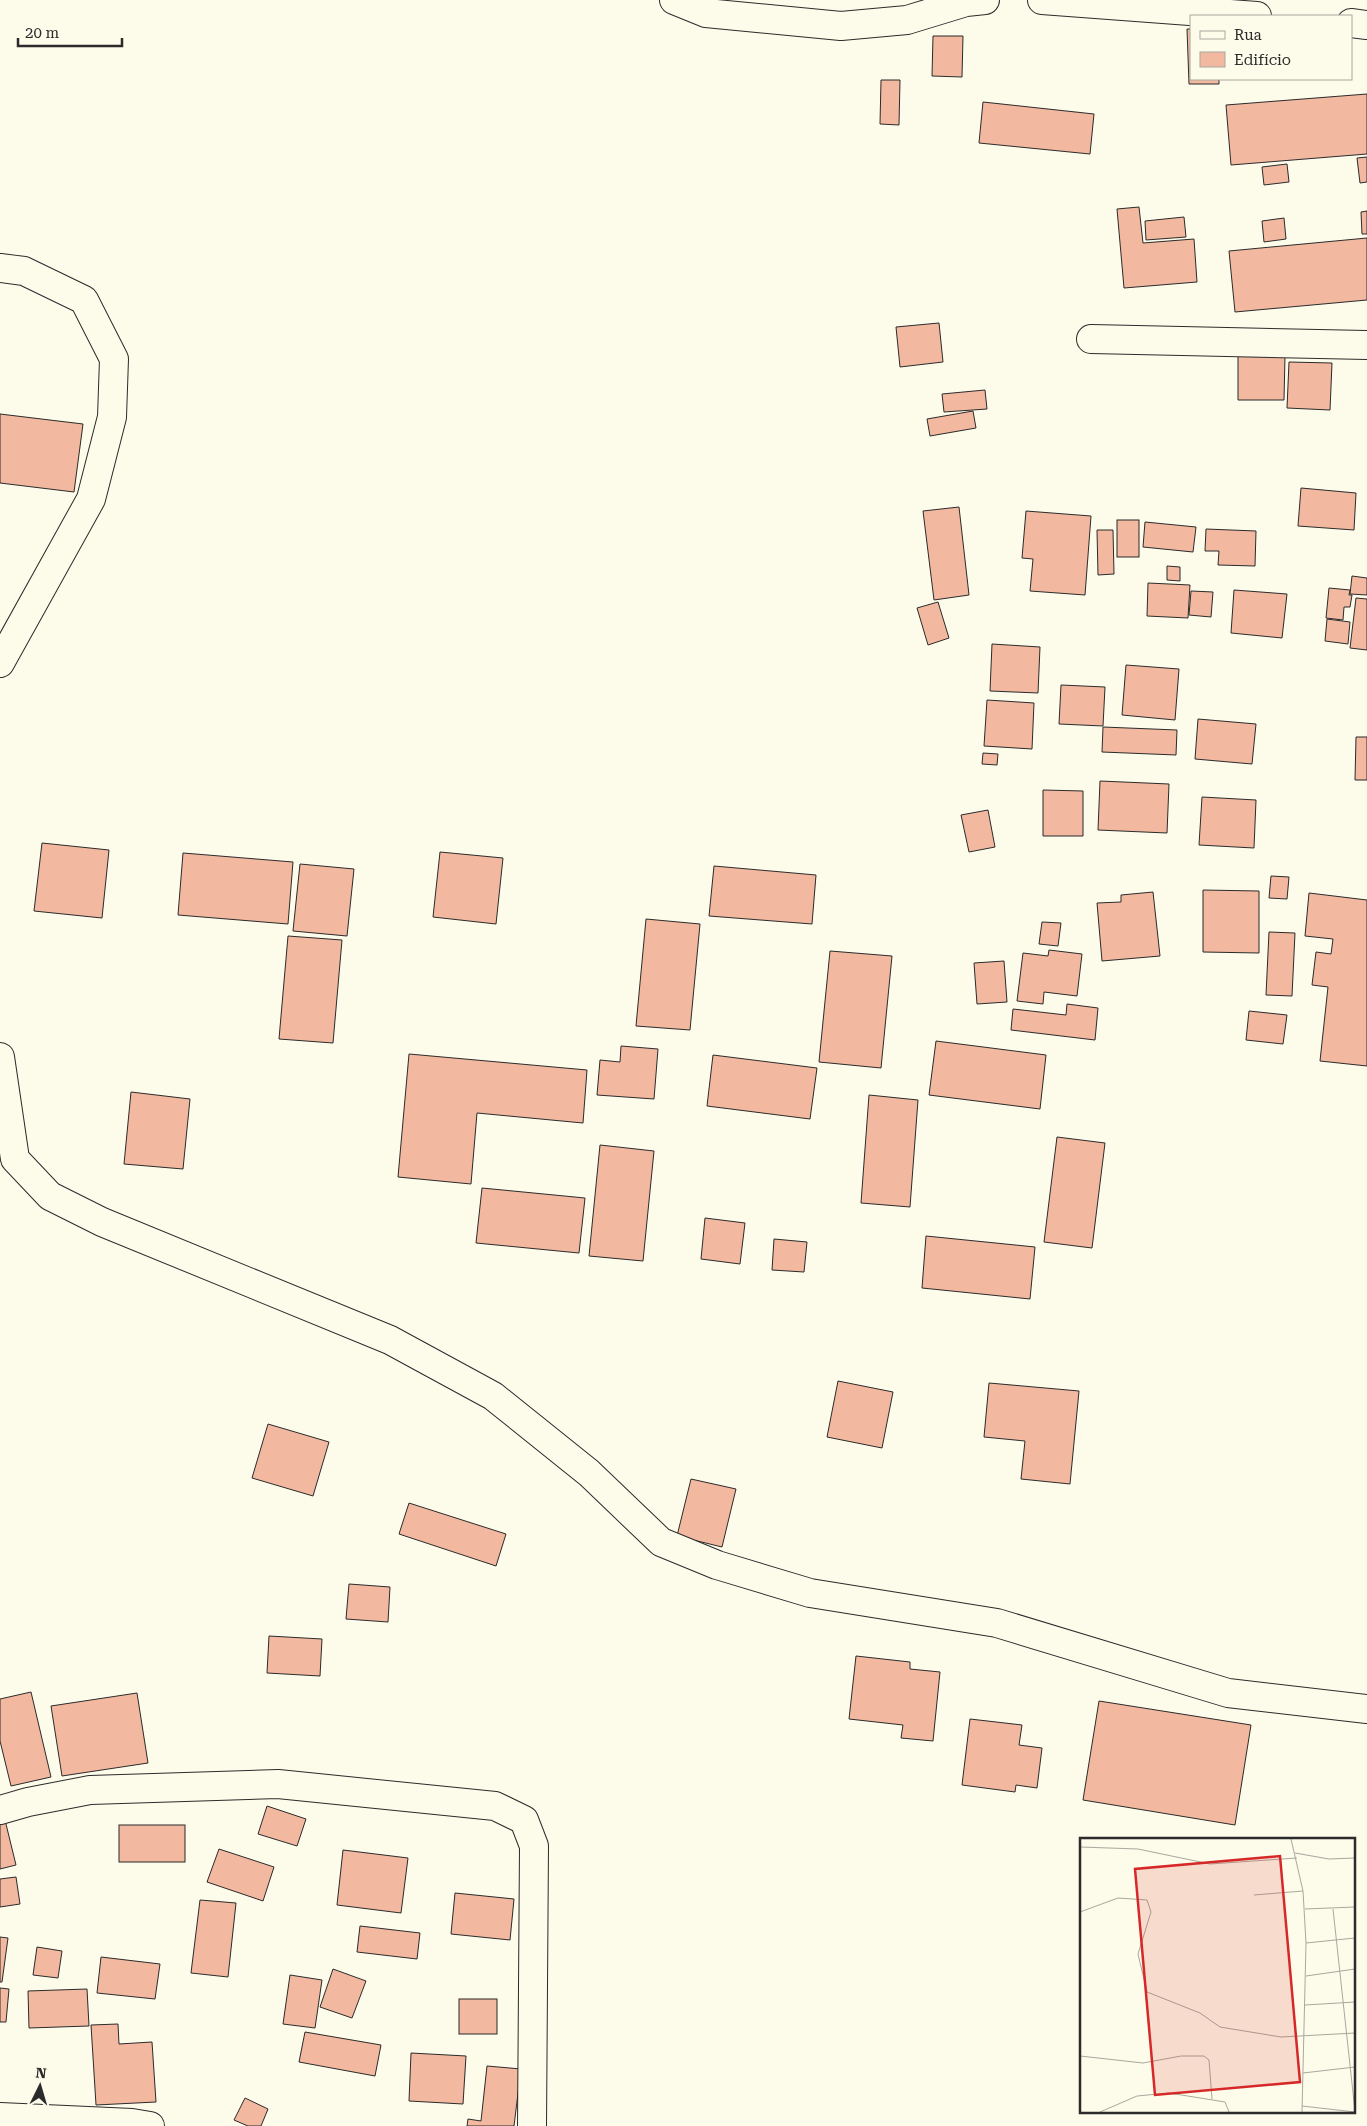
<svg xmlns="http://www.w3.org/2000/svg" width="1367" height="2126" viewBox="0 0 1367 2126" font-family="'Roboto Serif',serif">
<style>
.building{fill:#f2b8a0;stroke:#2b2b2b}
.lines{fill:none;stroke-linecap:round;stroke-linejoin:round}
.street-casing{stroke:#2b2b2b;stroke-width:30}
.street{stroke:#fdfbea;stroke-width:28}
.inset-road{fill:none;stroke:#a9a89e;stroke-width:1}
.view{fill:#d62828;fill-opacity:0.15;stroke:#d62828;stroke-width:2.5}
.inset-edge{fill:none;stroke:#2b2b2b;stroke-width:2.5}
</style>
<rect width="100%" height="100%" fill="#fdfbea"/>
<g class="building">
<path d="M1187 29H1191V79H1219V84H1189Z"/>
<path d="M933 36H963L962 77 932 76Z"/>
<path d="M881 80H900L899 125 880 124Z"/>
<path d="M1367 94V154L1231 165 1226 105Z"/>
<path d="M983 102 1094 114 1090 154 979 143Z"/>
<path d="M1367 157V182L1360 183 1357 158Z"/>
<path d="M1287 164 1289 182 1264 185 1262 167Z"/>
<path d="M1139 207 1143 243 1194 239 1197 282 1124 288 1117 209Z"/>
<path d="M1367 211V234H1362L1361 212Z"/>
<path d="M1184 217 1186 237 1146 240 1145 221Z"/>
<path d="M1284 218 1286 239 1264 242 1262 221Z"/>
<path d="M1367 238V300L1235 312 1229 251Z"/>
<path d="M939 323 943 362 900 367 896 327Z"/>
<path d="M1238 355 1285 356 1284 400H1238Z"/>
<path d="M1289 362 1332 363 1330 410 1287 408Z"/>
<path d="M985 390 987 409 944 412 942 394Z"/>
<path d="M973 411 976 428 930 436 927 419Z"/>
<path d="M0 414 83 424 74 492 0 483Z"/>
<path d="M1301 488 1356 493 1354 530 1298 526Z"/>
<path d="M959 507 969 595 934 600 923 511Z"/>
<path d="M1026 511 1091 516 1085 595 1030 591 1033 559 1022 558Z"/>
<rect x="1117" y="520" width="22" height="37"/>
<path d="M1145 522 1196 527 1193 552 1143 547Z"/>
<path d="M1206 529 1256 531 1255 566 1218 565 1219 551H1205Z"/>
<path d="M1097 530H1113L1114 574 1098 575Z"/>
<path d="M1167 566 1180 567V581L1167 580Z"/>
<path d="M1352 576 1367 578V595L1350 594Z"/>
<path d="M1148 583 1190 585 1188 618 1147 616Z"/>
<path d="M1329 588 1350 590 1349 595H1352L1350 607H1344L1343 620 1326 618Z"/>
<path d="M1234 590 1287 594 1282 638 1231 633Z"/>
<path d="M1191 591 1213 592 1211 617 1189 615Z"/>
<path d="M1356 598 1367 599V650L1350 648Z"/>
<path d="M938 602 949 638 928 645 917 608Z"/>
<path d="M1327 619 1350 622 1348 644 1325 641Z"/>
<path d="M992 644 1040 647 1038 693 990 691Z"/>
<path d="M1126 665 1179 669 1175 720 1122 715Z"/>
<path d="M1061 685 1105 687 1103 726 1059 724Z"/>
<path d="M987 700 1034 703 1032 749 984 746Z"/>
<path d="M1198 719 1256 724 1252 764 1195 759Z"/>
<path d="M1103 727 1177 730 1176 755 1102 752Z"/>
<path d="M1356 737H1367V780H1355Z"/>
<path d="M983 753 998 754 997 765 982 764Z"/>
<path d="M1100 781 1169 784 1167 833 1098 830Z"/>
<path d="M1043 790 1083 791V836H1043Z"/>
<path d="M1202 797 1256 800 1254 848 1199 845Z"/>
<path d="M988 810 995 847 969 852 961 815Z"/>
<path d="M42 843 109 850 102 918 34 911Z"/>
<path d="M440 852 503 858 496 924 433 917Z"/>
<path d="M183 853 293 862 288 924 178 915Z"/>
<path d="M300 864 354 869 347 936 293 931Z"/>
<path d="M714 866 816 875 812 924 709 916Z"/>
<path d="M1271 876 1289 877 1287 899 1269 898Z"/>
<path d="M1203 890 1259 891V953L1203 952Z"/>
<path d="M1153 892 1160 956 1102 961 1097 903 1121 902V895Z"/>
<path d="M1309 893 1367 900V1066L1320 1061 1328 987 1312 985 1316 952 1331 954 1333 939 1305 936Z"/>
<path d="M646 919 700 924 690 1030 636 1026Z"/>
<path d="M1042 922 1061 923 1058 946 1039 944Z"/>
<path d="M1269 932 1295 933 1292 996 1266 995Z"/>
<path d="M288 936 342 940 333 1043 279 1039Z"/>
<path d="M1049 950 1082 954 1077 996 1044 992 1043 1004 1017 1001 1023 953 1048 956Z"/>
<path d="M830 951 892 956 881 1068 819 1062Z"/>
<path d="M1004 961 1007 1002 977 1004 974 963Z"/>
<path d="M1067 1004 1098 1008 1095 1040 1011 1030 1013 1009 1066 1015Z"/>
<path d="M1249 1011 1287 1015 1283 1044 1246 1040Z"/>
<path d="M936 1041 1046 1055 1040 1109 929 1095Z"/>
<path d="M621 1046 658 1049 654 1099 597 1095 600 1060 620 1062Z"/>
<path d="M409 1054 587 1070 583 1123 477 1113 471 1184 398 1177Z"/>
<path d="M713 1055 817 1068 810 1119 707 1106Z"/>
<path d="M131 1092 190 1099 183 1169 124 1164Z"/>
<path d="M869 1095 918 1100 910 1207 861 1203Z"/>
<path d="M1057 1137 1105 1143 1092 1248 1044 1242Z"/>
<path d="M600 1145 654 1151 643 1261 589 1256Z"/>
<path d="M482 1188 585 1198 579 1253 476 1243Z"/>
<path d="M705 1218 745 1223 740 1264 701 1259Z"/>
<path d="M926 1236 1035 1247 1030 1299 922 1288Z"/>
<path d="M774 1239 807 1242 804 1272 772 1270Z"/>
<path d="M838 1381 893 1392 882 1448 827 1437Z"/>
<path d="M989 1383 1079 1391 1070 1484 1021 1479 1025 1441 984 1437Z"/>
<path d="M268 1424 329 1442 313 1496 252 1478Z"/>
<path d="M691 1479 736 1489 722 1547 677 1536Z"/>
<path d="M409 1503 506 1534 496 1566 399 1534Z"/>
<path d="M349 1584 390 1587 388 1622 346 1619Z"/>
<path d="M269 1636 322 1639 320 1676 267 1673Z"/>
<path d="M856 1656 910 1662V1669L940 1672 933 1741 901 1738 903 1725 849 1719Z"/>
<path d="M31 1692 51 1777 11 1786 0 1741V1699Z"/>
<path d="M137 1693 148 1763 62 1776 51 1706Z"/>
<path d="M1099 1701 1251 1725 1235 1825 1083 1800Z"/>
<path d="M970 1719 1022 1725 1019 1745 1042 1748 1037 1788 1016 1785 1015 1792 962 1785Z"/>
<path d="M267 1806 306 1819 297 1846 258 1834Z"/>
<path d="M5 1820 16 1865 0 1869V1821Z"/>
<rect x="119" y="1825" width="66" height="37"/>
<path d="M219 1849 274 1867 263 1901 207 1882Z"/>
<path d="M343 1850 408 1858 401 1913 337 1905Z"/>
<path d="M16 1877 20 1904 0 1907V1879Z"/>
<path d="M455 1893 514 1899 510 1940 451 1934Z"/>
<path d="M200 1900 236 1903 228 1977 191 1973Z"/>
<path d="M360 1926 420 1933 417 1959 357 1952Z"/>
<path d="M0 1937 8 1938 2 1982H0Z"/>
<path d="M37 1947 62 1951 58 1978 33 1975Z"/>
<path d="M101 1957 160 1964 155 1999 97 1993Z"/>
<path d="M333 1969 366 1981 352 2018 320 2007Z"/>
<path d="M290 1975 322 1980 315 2028 283 2024Z"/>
<path d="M0 1988 9 1989 6 2022H0Z"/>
<path d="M87 1989 89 2026 29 2028 28 1991Z"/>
<rect x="459" y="1999" width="38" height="35"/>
<path d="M118 2024 119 2044 152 2042 156 2102 96 2105 91 2025Z"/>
<path d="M305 2032 381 2045 375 2076 299 2062Z"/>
<path d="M411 2053 466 2056 463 2104 409 2101Z"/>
<path d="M487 2066 521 2069 514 2126H467L468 2119 481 2121Z"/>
<path d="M245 2098 268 2109 261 2126H248L234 2120Z"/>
</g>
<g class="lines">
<defs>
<g id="street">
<path d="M674 0 706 13 841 26 907 20 966 2 985 0"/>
<path d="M1042 0 1257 16"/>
<path d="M1351 23 1367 25"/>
<path d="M0 268 24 271 84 300 114 359 112 417 91 499 0 663"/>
<path d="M1091 339 1367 345"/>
<path d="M0 1057 15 1159 50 1196 102 1222 390 1340 493 1396 589 1473 661 1542 717 1565 810 1593 997 1623 1228 1693 1367 1709"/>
<path d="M0 1810 28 1802 90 1790 278 1784 495 1806 524 1820 534 1846 532 2126"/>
<path d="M0 2117 132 2123 150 2126"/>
</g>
</defs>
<use href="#street" class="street-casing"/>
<use href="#street" class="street"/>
</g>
<g transform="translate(1080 1838)">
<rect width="275" height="275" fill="#fdfbea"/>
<path class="inset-road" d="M211 1 223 53 226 105 222 274M0 9 58 11 130 26 217 20M215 15 249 21 275 20M174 57 223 53M225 71 275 69M253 71 275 273M0 74 38 60 67 62 71 74 58 116 67 154 120 175 140 189 201 199 275 195M226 105 275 100M226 138 275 131M225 167 275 164M0 218 63 225 101 218H124L129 222 132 261M223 235 275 229M222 268 275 274M20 274 57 258 89 255 145 264 149 274"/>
<path class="view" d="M200 18 220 244 75 257 55 31Z"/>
<rect width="275" height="275" class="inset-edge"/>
</g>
<rect x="1190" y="15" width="162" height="65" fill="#fdfbea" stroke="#a9a89e"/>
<rect x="1200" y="31" width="25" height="8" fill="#fdfbea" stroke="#a9a89e"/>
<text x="1234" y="40" font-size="15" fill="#2b2b2b">Rua</text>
<rect x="1200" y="52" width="25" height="15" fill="#f2b8a0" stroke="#a9a89e"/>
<text x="1234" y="65" font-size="15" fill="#2b2b2b">Edifício</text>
<g transform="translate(40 2086) rotate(5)" stroke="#fdfbea" stroke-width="4" paint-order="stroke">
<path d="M0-4L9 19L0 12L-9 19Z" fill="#2b2b2b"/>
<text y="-8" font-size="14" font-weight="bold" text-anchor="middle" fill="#2b2b2b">N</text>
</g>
<path d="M18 38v8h104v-8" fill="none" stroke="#2b2b2b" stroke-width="2.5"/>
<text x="25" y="38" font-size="15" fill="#2b2b2b" stroke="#fdfbea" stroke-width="4" paint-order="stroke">20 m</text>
</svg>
